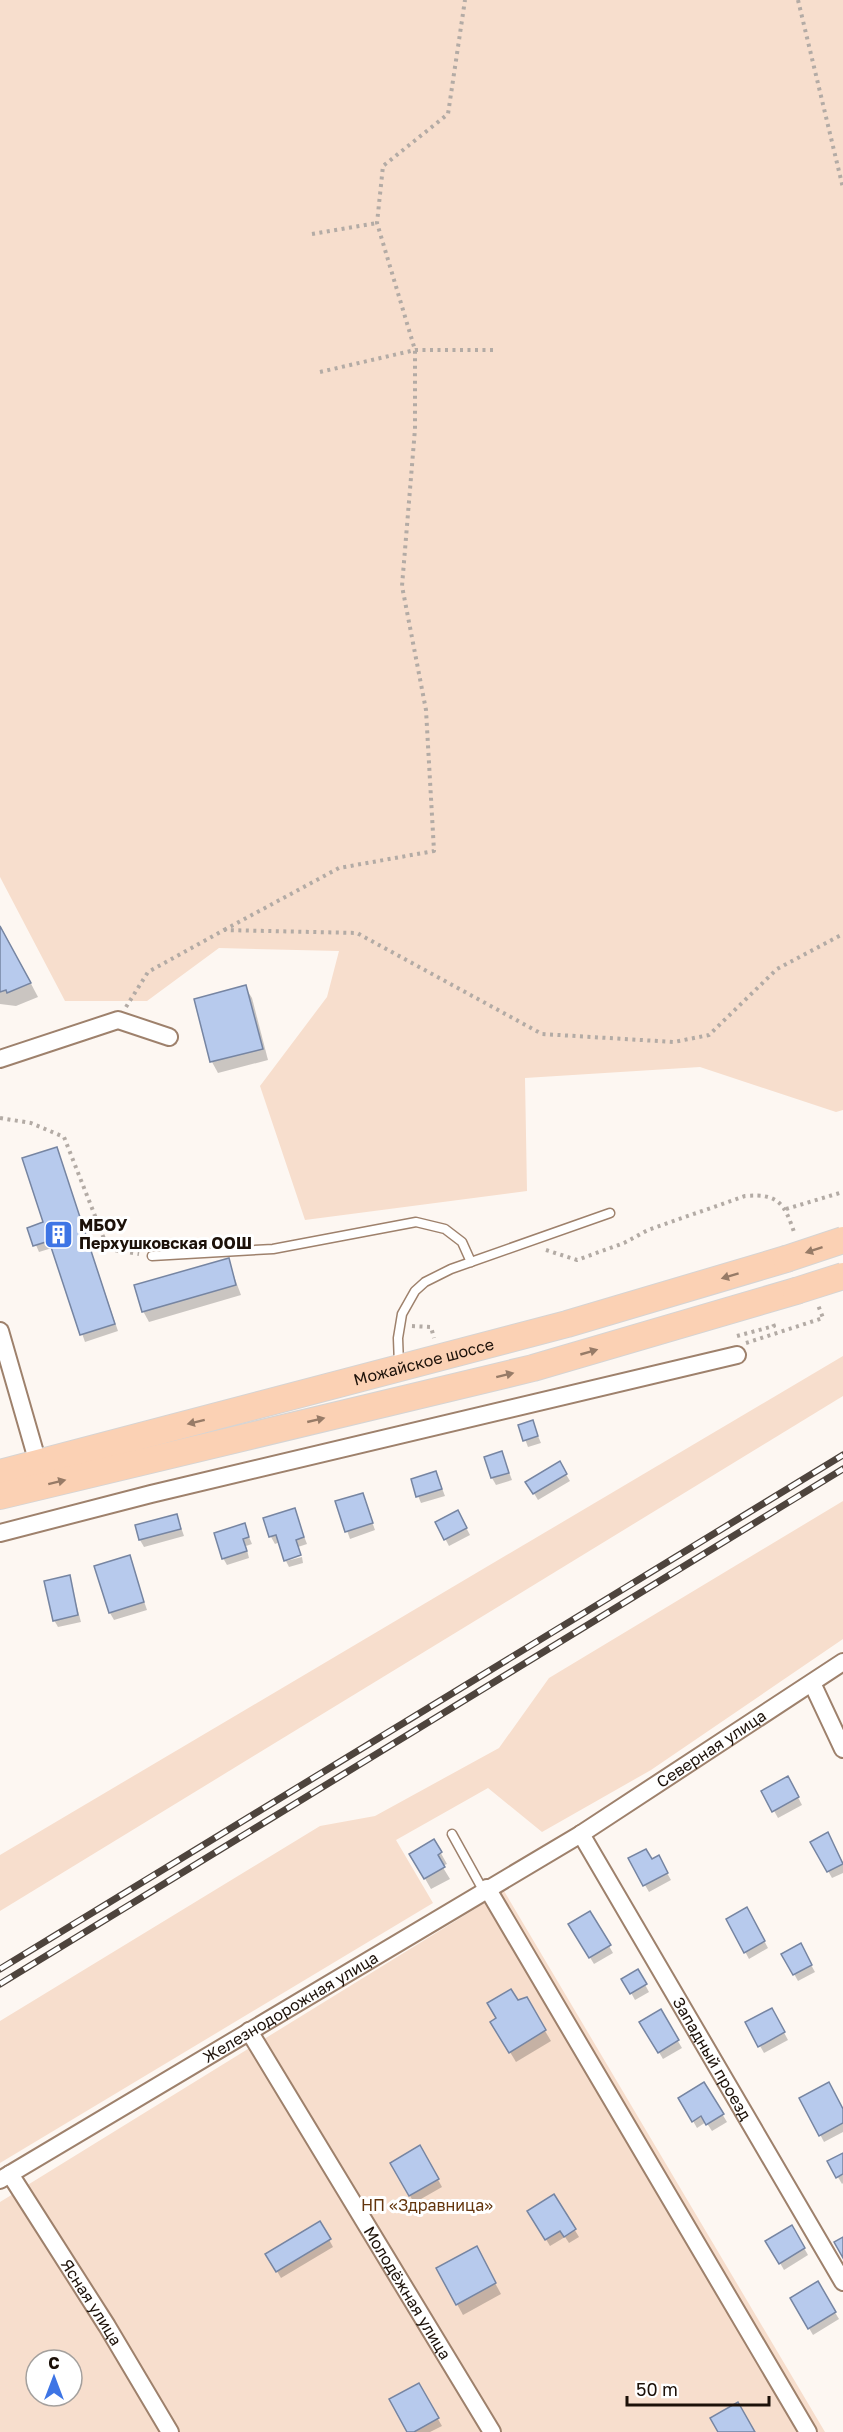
<svg xmlns="http://www.w3.org/2000/svg" width="843" height="2432" viewBox="0 0 843 2432" font-family="'Golos Text',sans-serif">
<style>
.green{fill:#f7decd;fill-rule:evenodd}
.shadow{fill:#0003}
.building{fill:#b7caed;stroke:#7685a2;stroke-width:1.5}
.lines{fill:none;stroke-linecap:round;stroke-linejoin:round}
.service-casing{stroke:#9e816c;stroke-width:11}
.minor-casing{stroke:#9e816c;stroke-width:20}
.primary-casing{stroke:#d6d4d3;stroke-width:28}
.path{stroke:#b3aba5;stroke-width:4;stroke-dasharray:3 4.5;stroke-linecap:butt}
.service{stroke:#fff;stroke-width:8}
.minor{stroke:#fff;stroke-width:16}
.primary{stroke:#fbd1b4;stroke-width:26}
.rail-casing{stroke:#4e443d;stroke-width:7}
.rail{stroke:#fff;stroke-width:4.5;stroke-dasharray:14;stroke-linecap:butt}
.primary-bridge-casing{stroke:#d6d4d3;stroke-width:28;stroke-linecap:butt}
.primary-bridge{stroke:#fbd1b4;stroke-width:26}
.oneway{fill:#977b67}
.labels{text-anchor:middle;stroke-width:6;stroke-linejoin:round;paint-order:stroke}
.poi-label{font-size:16px;font-weight:bold;fill:#1c1109;stroke:#fff;text-anchor:start}
.street-label{font-size:16px;fill:#1c1109;stroke:#fff}
.park-label{font-size:16px;fill:#63350d;stroke:#fff}
</style>
<rect width="100%" height="100%" fill="#fdf7f2"/>
<g class="green">
<path d="M0 0H843V1110L836 1112 700 1067 525 1078 527 1191 305 1220 260 1086 327 997 339 951 219 948 147 1001H65L0 877Z"/>
<path d="M843 1356V1396L0 1911V1855Z"/>
<path d="M843 1501V1639L651 1770 542 1832 488 1788 396 1840 433 1903 0 2163V2021L320 1826 375 1816 499 1748 549 1678Z"/>
<path d="M504 1891 825 2432H0V2202ZM36 2360H72V2396H36Z"/>
</g>
<g class="shadow">
<path d="M0 925 38 997 16 1006 0 1004Z"/>
<path d="M245 987 252 998 268 1060 218 1073 212 1062 196 1000Z"/>
<path d="M56 1148 118 1331 85 1342 52 1248 39 1252 29 1229 45 1223Z"/>
<path d="M228 1260 241 1295 149 1322 143 1311Z"/>
<path d="M532 1422 541 1443 528 1447 520 1426Z"/>
<path d="M502 1453 512 1480 496 1485 492 1478Z"/>
<path d="M559 1463 570 1481 538 1500 527 1482Z"/>
<path d="M436 1473 445 1496 421 1503 418 1496Z"/>
<path d="M362 1494 375 1530 350 1539 337 1502Z"/>
<path d="M294 1510 307 1544 298 1547 301 1554 285 1559 280 1542 275 1544 271 1537 265 1519Z"/>
<path d="M458 1512 470 1535 449 1546 437 1523Z"/>
<path d="M177 1516 184 1536 144 1547 140 1540Z"/>
<path d="M244 1525 252 1544 246 1546 249 1558 227 1565 223 1558Z"/>
<path d="M129 1557 147 1610 114 1620 110 1613Z"/>
<path d="M302 1557 303 1563 289 1567 286 1561Z"/>
<path d="M69 1577 81 1622 58 1627 54 1620Z"/>
<path d="M788 1778 802 1805 778 1818 763 1791Z"/>
<path d="M828 1834 843 1862V1873L832 1878 812 1842Z"/>
<path d="M434 1841 447 1864 442 1866 450 1879 431 1889 411 1854Z"/>
<path d="M658 1857 671 1880 649 1892 630 1859 651 1861Z"/>
<path d="M747 1909 768 1948 749 1959 728 1920Z"/>
<path d="M590 1913 613 1953 594 1964 570 1925Z"/>
<path d="M800 1945 815 1972 798 1981 783 1954Z"/>
<path d="M638 1972 649 1992 635 2000 624 1980Z"/>
<path d="M526 1999 551 2041 516 2062 492 2022 517 2002Z"/>
<path d="M772 2010 788 2040 764 2053 747 2023Z"/>
<path d="M660 2011 682 2048 663 2059 641 2022Z"/>
<path d="M704 2084 727 2122 712 2131 706 2122 697 2128 680 2098Z"/>
<path d="M801 2098 843 2111V2132L824 2142Z"/>
<path d="M420 2147 442 2187 414 2203 392 2163Z"/>
<path d="M843 2155V2183L842 2184 829 2162Z"/>
<path d="M554 2196 579 2237 569 2243 565 2237 550 2246 529 2211Z"/>
<path d="M320 2223 333 2247 281 2278 267 2254Z"/>
<path d="M792 2227 808 2255 784 2270 768 2242Z"/>
<path d="M482 2259 501 2294 463 2315 457 2304Z"/>
<path d="M817 2283 839 2319 813 2335 792 2299Z"/>
<path d="M418 2385 442 2426 430 2432H409Z"/>
</g>
<g class="building">
<path d="M0 926 31 983 7 993 6 990 0 992Z"/>
<path d="M246 985 263 1049 210 1062 194 999Z"/>
<path d="M57 1147 115 1324 80 1335 49 1241 33 1246 27 1228 43 1222 22 1158Z"/>
<path d="M229 1258 236 1285 142 1312 134 1285Z"/>
<path d="M533 1420 538 1436 523 1441 518 1425Z"/>
<path d="M502 1451 509 1473 491 1478 484 1457Z"/>
<path d="M560 1461 567 1474 533 1494 525 1482Z"/>
<path d="M436 1471 442 1489 416 1497 411 1479Z"/>
<path d="M363 1493 373 1523 345 1532 335 1501Z"/>
<path d="M295 1508 304 1537 296 1540 301 1555 284 1561 276 1535 269 1537 263 1518Z"/>
<path d="M458 1510 467 1528 444 1540 435 1522Z"/>
<path d="M177 1514 181 1529 139 1540 135 1525Z"/>
<path d="M245 1523 249 1537 243 1539 247 1551 222 1559 214 1533Z"/>
<path d="M130 1555 144 1602 109 1613 94 1566Z"/>
<path d="M70 1575 78 1615 53 1621 44 1581Z"/>
<path d="M788 1776 799 1797 772 1812 761 1791Z"/>
<path d="M828 1832 843 1864 827 1872 810 1842Z"/>
<path d="M434 1839 442 1852 438 1855 445 1867 424 1879 409 1854Z"/>
<path d="M646 1849 652 1859 659 1855 668 1873 643 1886 628 1858Z"/>
<path d="M747 1907 765 1941 744 1953 726 1919Z"/>
<path d="M590 1911 611 1945 589 1958 568 1924Z"/>
<path d="M801 1943 812 1965 793 1975 781 1954Z"/>
<path d="M638 1969 647 1984 630 1994 621 1979Z"/>
<path d="M511 1989 518 2000 527 1997 546 2030 509 2053 490 2022 496 2018 487 2003Z"/>
<path d="M772 2008 785 2032 758 2047 745 2022Z"/>
<path d="M661 2009 679 2040 658 2053 639 2022Z"/>
<path d="M704 2082 724 2114 706 2125 701 2116 692 2122 678 2098Z"/>
<path d="M829 2082 843 2109V2123L819 2136 799 2098Z"/>
<path d="M420 2145 439 2179 409 2196 390 2163Z"/>
<path d="M843 2153V2174L836 2178 827 2161Z"/>
<path d="M554 2194 576 2229 564 2237 560 2231 545 2240 527 2211Z"/>
<path d="M320 2221 331 2239 276 2272 265 2254Z"/>
<path d="M792 2225 805 2248 779 2264 765 2241Z"/>
<path d="M843 2237V2258L834 2242Z"/>
<path d="M477 2246 496 2283 456 2305 436 2268Z"/>
<path d="M818 2281 836 2312 808 2329 790 2298Z"/>
<path d="M419 2383 439 2418 414 2432H407L389 2399Z"/>
<path d="M738 2402 755 2432H718L710 2418Z"/>
</g>
<g class="lines">
<defs>
<g id="service">
<path d="M152 1256 273 1249 416 1222 445 1229 462 1242 471 1262"/>
<path d="M399 1365 398 1338 402 1314 415 1291 425 1282 451 1269 610 1213"/>
<path d="M452 1834 483 1890"/>
</g>
<g id="minor">
<path d="M0 1059 118 1020 169 1037"/>
<path d="M0 1331 38 1463"/>
<path d="M0 1533 151 1494 737 1355"/>
<path d="M812 1683 843 1749"/>
<path id="s1" d="M581 1834 843 2282"/>
<path d="M487 1888 808 2432"/>
<path id="s2" d="M249 2031 492 2432"/>
<path id="s3" d="M10 2174 107 2326 170 2432"/>
<path id="s4" d="M0 2180 581 1834 843 1662"/>
</g>
<g id="primary">
<path id="s5" d="M0 1473 567 1324 786 1259"/>
<path d="M0 1496 533 1368 796 1291"/>
</g>
</defs>
<use href="#service" class="service-casing"/>
<use href="#minor" class="minor-casing"/>
<use href="#primary" class="primary-casing"/>
<g class="path">
<path d="M798 0 843 188"/>
<path d="M312 234 377 223"/>
<path d="M320 372 415 350H494"/>
<path d="M224 930 339 868 434 851 426 710 402 586 415 429V350L377 223 383 166 448 114 465 0"/>
<path d="M126 1007 148 972 224 930 357 933 542 1034 674 1042 709 1035 777 969 843 934"/>
<path d="M0 1118 31 1123 64 1137 108 1249 139 1254"/>
<path d="M786 1209 843 1192"/>
<path d="M546 1250 577 1260 624 1243 648 1230 745 1196C780 1193 785 1205 795 1235"/>
<path d="M412 1326 431 1327 434 1338"/>
<path d="M737 1336 774 1326 772 1321"/>
<path d="M746 1343 823 1318 818 1305"/>
</g>
<use href="#service" class="service"/>
<use href="#minor" class="minor"/>
<use href="#primary" class="primary"/>
<defs>
<g id="rail">
<path d="M0 1969 843 1455"/>
<path d="M0 1984 843 1469"/>
</g>
</defs>
<use href="#rail" class="rail-casing"/>
<use href="#rail" class="rail"/>
<defs>
<g id="primary-bridge">
<path d="M786 1259 843 1240"/>
<path d="M796 1291 843 1276"/>
</g>
</defs>
<use href="#primary-bridge" class="primary-bridge-casing"/>
<use href="#primary-bridge" class="primary-bridge"/>
</g>
<defs><path id="oneway-solid" d="M-6-.8H1V-3.2L6.5 0L1 3.2V.8H-6Z" transform="scale(1.5)"/></defs>
<g class="oneway">
<use href="#oneway-solid" transform="translate(814 1250) rotate(162)"/>
<use href="#oneway-solid" transform="translate(730 1276) rotate(163)"/>
<use href="#oneway-solid" transform="translate(589 1352) rotate(-16)"/>
<use href="#oneway-solid" transform="translate(505 1375) rotate(-14)"/>
<use href="#oneway-solid" transform="translate(316 1420) rotate(-13)"/>
<use href="#oneway-solid" transform="translate(196 1422) rotate(166)"/>
<use href="#oneway-solid" transform="translate(57 1482) rotate(-14)"/>
</g>
<defs>
<symbol id="building-square" viewBox="-11 -11 22 22"><rect x="-9" y="-9" width="18" height="18" rx="4" fill="#3e75e5" stroke="#fff"/><path d="M-4-6H4V6H1V3H-1V6H-4ZM-2.5-4.3h1.7v1.8h-1.7ZM.8-4.3h1.7v1.8H.8ZM-2.5-1h1.7V.8h-1.7ZM.8-1h1.7V.8H.8Z" fill="#fff"/></symbol>
</defs>
<g fill-rule="evenodd">
<use href="#building-square" x="42" y="1218" width="33" height="33"/>
</g>
<g class="labels">
<g class="poi-label">
<text x="79" y="1231">МБОУ<tspan x="79" dy="18">Перхушковская ООШ</tspan></text>
</g>
<g class="street-label">
<text dy="6" stroke="none"><textPath href="#s5" startOffset="438">Можайское шоссе</textPath></text>
<text dy="6" stroke="none"><textPath href="#s4" startOffset="832">Северная улица</textPath></text>
<text dy="6" stroke="none"><textPath href="#s4" startOffset="338">Железнодорожная улица</textPath></text>
<text dy="6" stroke="none"><textPath href="#s1" startOffset="260">Западный проезд</textPath></text>
<text dy="6" stroke="none"><textPath href="#s2" startOffset="306">Молодёжная улица</textPath></text>
<text dy="6" stroke="none"><textPath href="#s3" startOffset="152">Ясная улица</textPath></text>
</g>
<g class="park-label">
<text x="427" y="2211">НП «Здравница»</text>
</g>
</g>
<g transform="translate(54 2378)"><circle r="28" fill="#ffffff" stroke="#a4a09d" stroke-width="1.5"/>
<path d="M0-4.5L10 22L0 15L-10 22Z" fill="#3e75e5"/>
<text y="-9" font-size="16" font-weight="bold" text-anchor="middle" fill="#1c1109">С</text>
</g>
<path d="M627 2396v9h142v-9" fill="none" stroke="#1c1109" stroke-width="3"/>
<text x="636" y="2396" font-size="18" fill="#1c1109" stroke="#ffffff" stroke-width="4.5" paint-order="stroke">50 m</text>
</svg>
